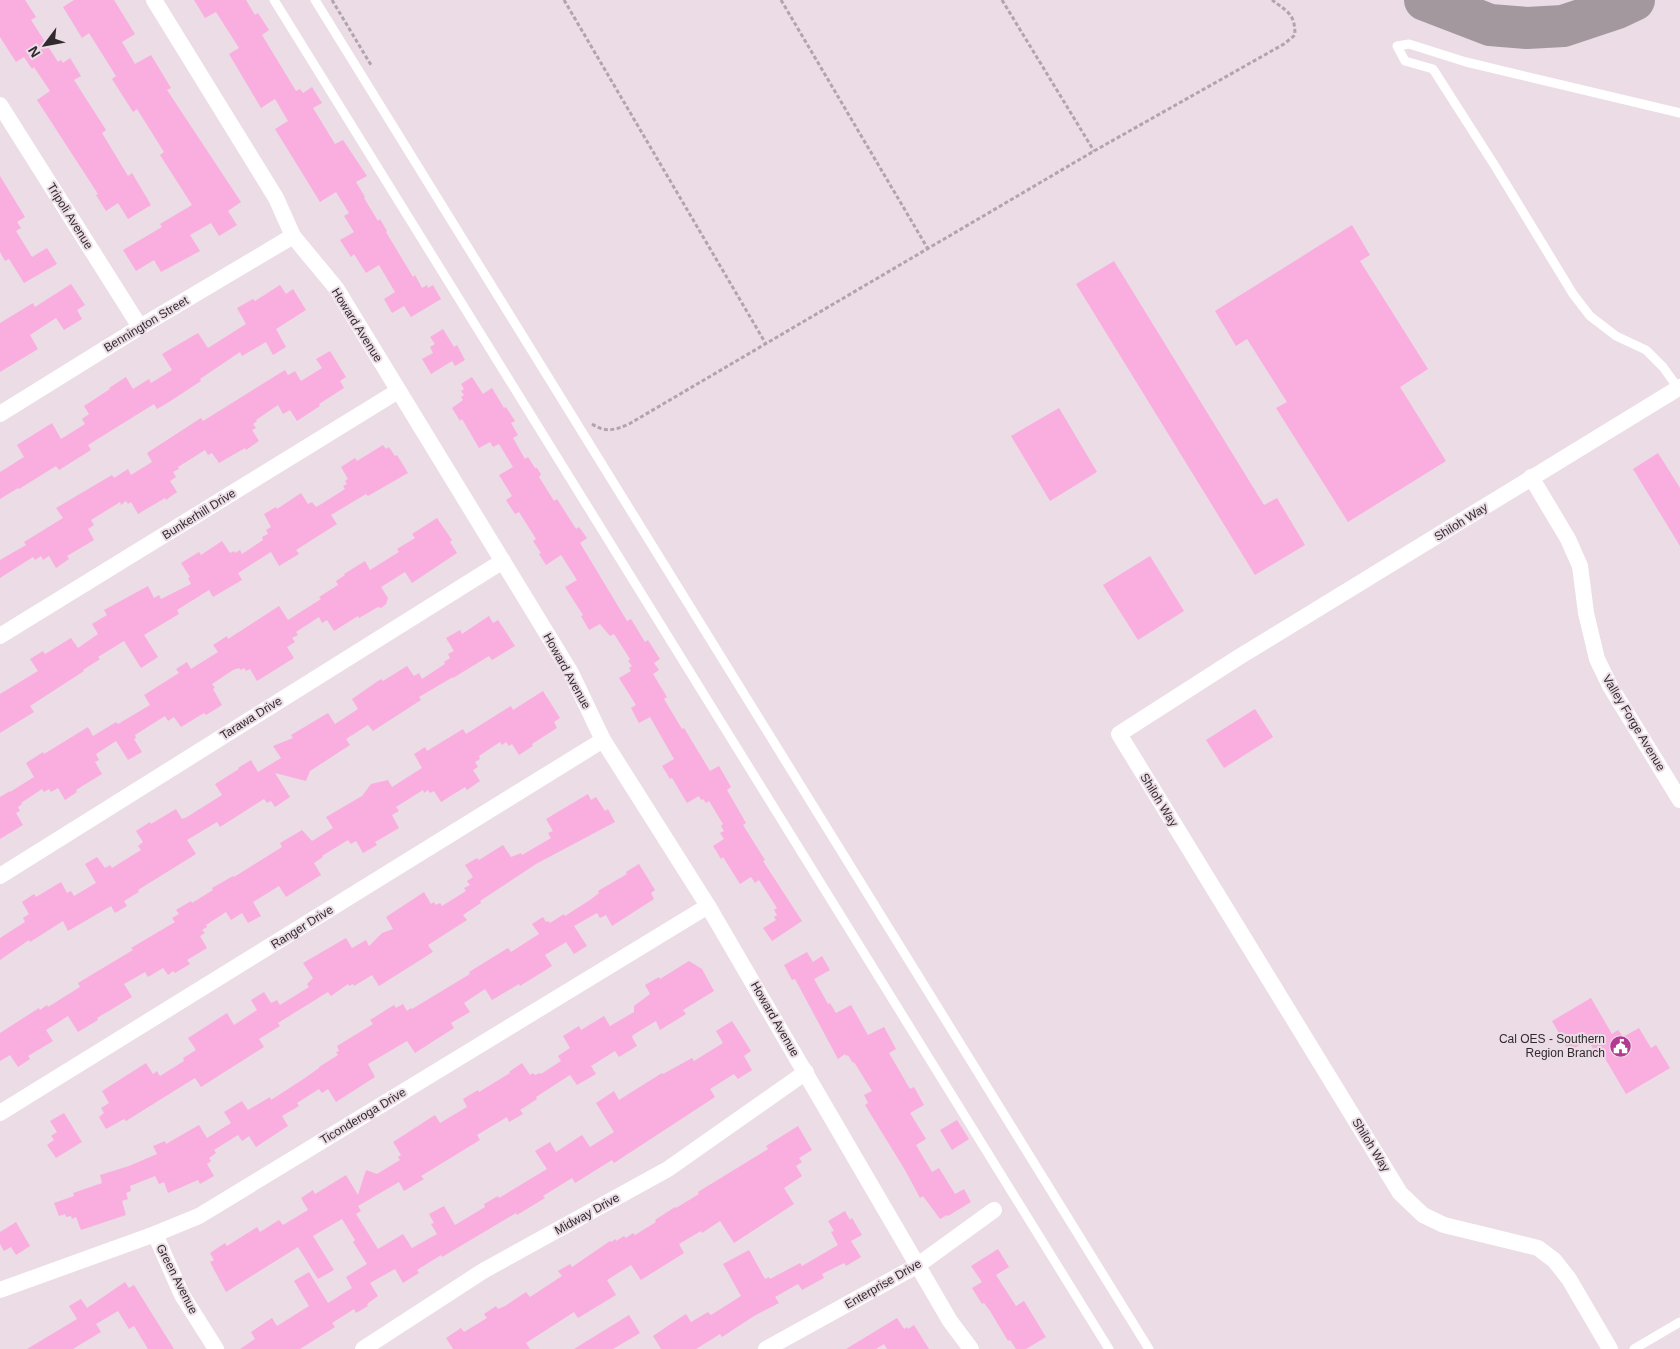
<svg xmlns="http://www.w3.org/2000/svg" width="1680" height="1349" viewBox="0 0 1680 1349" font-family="Helvetica,sans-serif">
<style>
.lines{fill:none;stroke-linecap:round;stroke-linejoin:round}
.taxiway{stroke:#a3989e;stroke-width:42}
.building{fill:#faaedf}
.path{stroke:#b1a5ad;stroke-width:3;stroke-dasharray:4 2.5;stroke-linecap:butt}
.service{stroke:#fff;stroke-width:9}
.minor{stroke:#fff;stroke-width:16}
.labels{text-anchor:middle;stroke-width:4;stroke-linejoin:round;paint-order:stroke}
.street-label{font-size:12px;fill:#302a2e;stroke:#ebdce5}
.poi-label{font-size:12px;fill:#302a2e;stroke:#ebdce5;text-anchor:end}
</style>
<rect width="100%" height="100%" fill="#ebdce5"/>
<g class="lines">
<path class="taxiway" d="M1425 0 1490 25 1527 28 1563 26 1617 8 1634 0"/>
</g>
<g class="building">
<path d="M0 0H25L36 17 31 20 58 62 61 60 63 63 70 58 81 76 74 80 106 130 102 133 128 176 132 173 151 205 128 219 118 203 106 211 96 195 98 194 37 100 50 91 34 67 32 69 24 57 16 62 0 37Z"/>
<path d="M74 0H114L135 34 122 42 135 64 151 55 171 88 167 90 241 202 228 211 237 225 219 236 211 223 190 235 200 251 161 272 154 260 136 271 123 250 162 227 160 224 192 205 160 155 164 152 137 109 133 112 112 79 116 76 89 33 82 38 63 7Z"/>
<path d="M194 0H246L255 15 258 13 269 30 262 35 296 91 300 89 303 93 312 87 322 103 313 108 335 144 343 140 367 176 356 182 365 197 364 198 378 221 380 219 387 231 386 232 413 277 415 275 422 288 427 285 428 288 433 285 441 299 411 317 404 306 392 313 384 299 395 292 379 265 366 273 354 254 351 257 340 240 354 232 344 216 349 213 336 192 320 202 275 129 288 121 275 99 261 108 229 54 239 48 216 12 205 18Z"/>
<path d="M0 176 25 217 17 222 21 228 16 231 32 257 47 248 57 264 24 283 9 259 5 261 0 252Z"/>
<path d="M1352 225 1370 255 1360 261 1428 369 1400 387 1446 461 1348 522 1276 408 1287 402 1247 339 1236 346 1215 311Z"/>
<path d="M1114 261 1264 505 1277 498 1305 545 1255 575 1076 284Z"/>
<path d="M71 284 85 305 77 310 82 319 64 330 56 318 30 335 38 349 0 372V323L33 303 35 307Z"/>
<path d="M280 285 286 294 293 289 306 310 276 329 286 347 273 355 266 342 242 356 240 352 200 379 201 381 169 402 157 409 154 404 88 445 91 450 59 470 56 466 19 489 18 488 0 499V472L24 457 17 445 52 423 61 439 85 424 82 419 89 414 84 406 110 389 109 388 126 377 133 389 149 379 151 383 172 370 162 354 198 333 208 348 246 324 237 308 253 299 255 301Z"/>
<path d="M443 329 454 347 457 345 465 360 455 366 452 361 431 374 422 359 433 353 430 347 435 344 430 337Z"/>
<path d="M330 351 346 377 340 381 344 388 319 404 320 406 297 421 290 410 283 414 278 405 256 420 257 421 253 424 256 428 252 430 259 441 246 450 245 448 219 463 212 453 208 455 205 450 178 467 179 469 173 472 176 477 170 481 177 492 166 500 165 498 138 514 131 502 128 504 126 501 121 505 120 502 91 520 94 525 88 529 94 540 67 556 69 559 56 568 49 556 43 560 41 556 35 560 33 557 0 578V560L26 545 24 542 63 518 56 508 112 475 114 478 128 469 131 475 152 462 147 453 201 418 203 421 285 370 288 375 295 371 301 381 322 368 316 359Z"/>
<path d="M472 377 483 394 492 388 504 408 506 407 515 421 511 423 518 435 513 438 525 459 528 457 535 468H537L541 474 539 477 554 501 557 499 576 529 579 527 587 538 580 543 627 621 631 619 645 642 648 640 660 659 654 663 659 670 653 674 667 697 664 699 682 729 684 728 710 771 719 766 731 787 727 790 746 823 743 825 765 860 763 861 802 921 772 941 763 928 776 920 774 917 777 915 774 910 777 908 759 880 755 883 751 877 740 884 723 857 721 859 713 846 724 839 720 833 724 831 721 826 723 824 709 801 706 803 703 799 701 800 699 796 687 803 672 778 670 779 662 766 674 759 650 717 639 723 631 708 636 705 619 678 631 671 629 668 632 666 628 661 630 659 614 634 610 636 600 624 589 630 581 616 583 615 565 587 577 580 561 555 546 565 539 554 541 553 533 541 536 539 519 512 515 514 506 500 512 496 499 475 513 467 499 444 493 447 490 442 479 448 462 419 460 421 452 408 463 400 461 397 464 395 461 391 464 389 461 384Z"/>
<path d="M1059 408 1097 472 1050 501 1011 436Z"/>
<path d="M383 445 386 449 389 447 395 456 397 455 408 473 368 496 366 494 331 515 337 524 296 550 299 554 279 566 271 552 238 573 242 580 213 597 209 590 177 610 179 614 144 635 158 657 141 668 124 641 98 657 100 659 83 670 84 671 30 706 34 712 0 733V694L38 671 30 659 43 651 45 654 71 638 78 648 98 634 92 624 107 615 104 610 148 586 154 598 159 595 161 599 191 584 188 578 190 577 181 563 199 552 201 555 222 541 230 553 234 551 235 553 240 550 242 554 263 540 262 537 268 534 266 530 271 527 264 514 276 507 277 509 301 493 308 504 312 502 316 507 323 503 345 489 343 486 347 484 345 481 348 479 341 467 355 458 357 461Z"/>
<path d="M1658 453 1680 488V546L1633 469Z"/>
<path d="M437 518 452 540 450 542 457 553 412 583 405 572 381 587 388 598 386 604 381 608 378 607 359 618 358 616 334 631 327 620 322 623 319 617 296 632 298 635 292 638 295 642 287 647 294 658 257 681 250 669 246 671 244 668 241 670 239 668 233 670 212 684 215 688 213 689 222 705 206 715 204 713 181 727 174 717 168 721 165 716 135 735 136 738 134 739 142 752 128 760 116 741 96 754 99 760 95 762 102 774 76 790 77 792 65 800 58 788 51 792 49 789 44 792 42 789 21 803 22 804 18 807 20 811 16 813 23 825 0 839V797L10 791V792L34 777 26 763 43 752 44 754 88 727 93 736 116 722 118 724 150 705 144 695 179 673 176 669 187 662 191 669 218 652 213 645 227 636 228 639 279 606 288 620 321 599 319 597 338 585 336 581 345 575 344 574 365 561 370 570 399 552 397 549 415 538 412 534Z"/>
<path d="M1150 556 1184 611 1138 640 1103 585Z"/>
<path d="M489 616 493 623 498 620 515 646 492 660 489 656 453 678V677L419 697 421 700 373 731 368 725 346 739 350 745 310 771 306 781 275 773 290 797 275 807 271 801 267 803 264 799 220 827 217 822 187 840 196 854 138 890 139 892 124 901 127 906 115 913 111 906 68 931 63 921 30 942 29 940 0 960V938L25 922 23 918 29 914 22 902 34 894 36 897 61 882 67 893 71 891 74 896 96 883 85 864 97 857 105 868 110 865 112 868 141 850 138 846 143 842 136 831 150 822 151 824 176 809 182 819 187 817 222 795 215 784 239 769 238 768 251 760 258 772 281 758 273 746 293 738 291 735 328 713 335 724 358 709 352 699 381 679 383 681 407 666 414 676 419 673 422 679 445 664 444 662 450 658 448 654 454 651 446 638 460 630 462 634Z"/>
<path d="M543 691 560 718 554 722 557 728 532 744 533 746 519 755 512 744 509 746 506 742 502 745 500 742 479 756 480 759 475 762 478 767 473 770 480 781 467 790 465 787 441 802 434 791 430 793 428 790 424 793 423 790 396 807 399 811 392 815 399 828 375 842 377 845 363 853 356 841 351 844 348 840 322 856 323 857 314 863 321 875 286 897 279 886 253 902 261 916 248 923 242 913 231 920 226 912 206 925 207 927 202 930 205 933 200 936 207 948 187 960 190 964 175 973 173 971 168 975 163 968 148 977 145 972 124 984 132 997 97 1018 98 1020 78 1032 68 1016 46 1030 53 1041 28 1056 30 1059 18 1067 10 1055 0 1061V1033L39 1008 40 1010 47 1005 48 1007 80 987 78 983 133 950 131 948 175 922 172 918 179 914 176 910 191 901 192 903 213 890 212 888 233 876 234 877 282 847 280 843 302 830 312 841 333 828 326 817 362 796 371 784 388 780 392 787 422 768 414 754 425 747 427 751 463 729 466 734 511 706 513 710Z"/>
<path d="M1255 709 1273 737 1224 768 1206 740Z"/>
<path d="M588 794 591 800 596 797 605 811 608 809 615 822 536 864 480 901 481 903 463 915 467 920 428 945 433 952 379 986 372 975 354 986 353 984 349 986 348 984 331 996 328 992 278 1023 280 1026 259 1039 264 1047 201 1087 195 1078 126 1121 124 1119 106 1129 99 1117 104 1113 101 1108 109 1103 102 1091 146 1063 153 1074 157 1071 160 1076 184 1061 183 1058 196 1050 188 1038 227 1013 234 1025 257 1010 251 1000 264 992 271 1003 277 1000 280 1005 309 987 307 984 313 978 303 963 346 938 352 948 366 940 369 946 382 933 393 929 386 917 424 892 431 904 434 902 436 905 440 903 442 906 466 891 464 888 470 885 467 881 473 877 465 865 477 858 479 860 503 845 511 857 521 853 522 855 551 838 548 833 553 831 546 819Z"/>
<path d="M639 864 655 890 651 893 654 899 612 926 606 915 600 918 597 913 574 926 587 946 574 954 566 942 545 955 552 966 520 986 519 984 492 1000 485 989 464 1003 470 1012 451 1023 454 1028 415 1053 407 1041 368 1064 375 1077 336 1102 328 1089 322 1093 319 1089 297 1103 299 1106 282 1116 288 1126 256 1147 249 1136 242 1141 238 1135 214 1150 216 1153 209 1158 211 1161 207 1164 214 1176 200 1184 198 1180 168 1193 164 1182 159 1184 155 1176 130 1186 131 1191 126 1193 128 1199 122 1201 126 1215 81 1230 76 1217 72 1219 71 1216 66 1217 65 1214 59 1216 54 1203 74 1196 73 1193 102 1183 100 1175 129 1166 157 1154 153 1146 165 1141 166 1144 199 1125 207 1138 231 1123 224 1112 242 1101 248 1110 270 1097 271 1100 305 1078 319 1068V1067L338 1055 336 1052 339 1051 337 1046 373 1024 370 1020 394 1005 396 1008 403 1004 407 1011 411 1008 412 1009 470 974 469 972 508 948 511 952 539 934 532 924 543 917 546 922 548 921 550 923 564 914 565 916 590 900 599 893 598 891 627 874 626 872Z"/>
<path d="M807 952 813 962 822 956 830 970 814 979 828 1004 830 1003 836 1013 851 1005 868 1035 884 1027 896 1049 889 1053 910 1089 914 1087 924 1105 910 1113 926 1139 916 1145 932 1172 939 1168 955 1194 964 1189 971 1202 948 1216 947 1215 940 1219 923 1196 920 1198 905 1170 865 1105 868 1103 864 1095 872 1091 854 1062 853 1063 848 1055 846 1056 845 1054 838 1059 795 979 792 980 784 965Z"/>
<path d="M689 961 702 969 714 991 683 1010 686 1014 660 1030 656 1021 633 1035 632 1037 637 1046 619 1057 615 1051 591 1066 596 1074 577 1085 570 1075 536 1097 537 1099 520 1110 523 1114 509 1122 507 1117 477 1135 480 1140 421 1176 424 1179 404 1191 399 1182 358 1206 361 1211 356 1214 378 1249 403 1234 412 1248 437 1234 431 1224 434 1223 429 1214 444 1206 455 1225 485 1207 484 1204 498 1196 499 1198 547 1169 535 1151 550 1142 556 1152 582 1135 590 1147 614 1132 596 1103 614 1091 619 1100 662 1073 663 1074 692 1058 694 1061 723 1043 716 1031 732 1021 751 1051 744 1056 752 1070 738 1079 734 1074 710 1089 715 1097 614 1163 612 1160 575 1183 572 1178 543 1196 545 1198 517 1215 516 1213 442 1257 441 1255 417 1270 419 1273 403 1283 395 1269 370 1283 378 1296 367 1304 368 1306 356 1313 354 1309 332 1323 335 1327 300 1349H240L255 1339 251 1332 272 1318 277 1326 309 1306 294 1281 309 1272 328 1303 352 1288 346 1277 367 1264 353 1242 355 1240 342 1219 313 1236 334 1270 318 1279 298 1247 226 1292 210 1262 214 1260 210 1253 225 1243 227 1246 257 1227 260 1232 279 1220 283 1225 308 1210 301 1198 313 1190 315 1194 346 1175 358 1195 366 1170 377 1174 400 1160 398 1157 401 1155 393 1142 435 1115 440 1123 467 1107 463 1099 478 1090 479 1092 510 1073 509 1072 522 1063 530 1075 533 1073 535 1075 540 1073 541 1074 561 1061 558 1056 570 1048 563 1036 579 1026 581 1030 604 1016 610 1026 634 1012V1006L650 994 645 985 659 977 660 979Z"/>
<path d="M1591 998 1612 1034 1618 1030 1623 1037 1639 1028 1651 1048 1656 1045 1670 1068 1626 1094 1600 1050 1595 1052 1588 1040 1569 1051 1552 1021Z"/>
<path d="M64 1113 82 1142 56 1158 47 1145 54 1140 51 1136 57 1132 50 1121Z"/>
<path d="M957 1120 969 1139 952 1150 940 1130Z"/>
<path d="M798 1126 812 1150 799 1158 802 1162 796 1166 802 1176 784 1188 794 1204 734 1243 720 1221 702 1233 701 1231 679 1244 684 1253 641 1280 631 1265 607 1280 616 1295 578 1318 574 1312 526 1343 530 1349H453L446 1338 461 1328 464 1332 487 1318 484 1314 496 1306 498 1309 505 1306 526 1292 530 1297 562 1276 558 1271 570 1264 572 1267 610 1241 611 1242 616 1239V1241L624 1236 626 1238 633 1233 635 1235 656 1222 655 1220 675 1207 676 1208 699 1194 698 1192 768 1149 766 1146Z"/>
<path d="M845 1211 850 1220 852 1218 862 1235 851 1241 861 1257 846 1266 844 1263 822 1274 824 1278 802 1290 798 1284 775 1297 779 1303 754 1316 722 1337 720 1334 696 1349H661L653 1336 672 1323 686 1314 691 1322 708 1312 711 1315 741 1296 723 1264 749 1250 765 1279 769 1277 770 1279 800 1263 802 1266 838 1245 831 1232 834 1231 828 1221Z"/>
<path d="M16 1222 30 1246 16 1255 11 1247 4 1251 0 1244V1232Z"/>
<path d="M998 1249 1009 1267 996 1275 1016 1306 1024 1301 1046 1337 1026 1349H1016L1010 1340 1008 1341 990 1311 984 1303 982 1304 972 1288 982 1282 971 1266Z"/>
<path d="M125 1282 129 1288 134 1285 174 1349H148L134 1326 129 1329 118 1311 96 1324 101 1332 73 1349H27L77 1319 69 1306 81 1299 87 1308Z"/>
<path d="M629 1315 640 1333 613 1349H574Z"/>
<path d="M897 1318 904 1329 907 1327 908 1329 914 1325 929 1349H887L884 1344 876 1349H846Z"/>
</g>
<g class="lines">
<g class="path">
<path d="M332 0 371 65"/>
<path d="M564 0 766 344"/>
<path d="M781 0 928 249"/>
<path d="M1002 0 1094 151"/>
<path d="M592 424C606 433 615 430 629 424L1094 151 1284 44 1295 35C1295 14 1288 12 1272 0"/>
</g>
<g class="service">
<path d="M274 0 1109 1349"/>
<path d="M315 0 1149 1349"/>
<path d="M1678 388 1663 367 1646 350 1616 336 1590 316 1573 294 1495 166 1433 69 1405 61 1397 46 1409 44 1466 62 1680 113"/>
<path d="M1634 1349 1680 1322"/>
</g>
<g class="minor">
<path d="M154 0 276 198 293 236 336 288 571 673 603 740 708 906 950 1321 971 1349"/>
<path d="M0 105 140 327"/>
<path d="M0 414 140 327 293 236"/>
<path d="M1531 477 1568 539 1580 566 1586 613 1597 659 1610 686 1680 800"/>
<path d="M0 636 398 391"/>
<path d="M0 876 503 561"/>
<path d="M0 1113 603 740"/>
<path d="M155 1234 182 1295 216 1349"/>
<path d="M0 1290 155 1234 199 1216 708 906"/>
<path d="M363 1349 483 1271 668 1169 806 1072"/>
<path d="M766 1349 918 1265 994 1210"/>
<path d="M1610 1349 1569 1279 1554 1260 1538 1248 1444 1225 1423 1215 1400 1193 1119 734 1239 657 1680 387"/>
</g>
</g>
<defs>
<symbol id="civic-disc" viewBox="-11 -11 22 22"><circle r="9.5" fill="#b23b91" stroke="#ebdce5"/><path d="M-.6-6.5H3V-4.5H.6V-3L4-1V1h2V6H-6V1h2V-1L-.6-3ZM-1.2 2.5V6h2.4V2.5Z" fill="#fff"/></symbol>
</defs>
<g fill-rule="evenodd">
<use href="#civic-disc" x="1608" y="1034" width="25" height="25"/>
</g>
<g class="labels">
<g class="street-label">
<text transform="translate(70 216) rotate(58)" y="4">Tripoli Avenue</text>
<text transform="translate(146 324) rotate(-31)" y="4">Bennington Street</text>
<text transform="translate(357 325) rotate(58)" y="4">Howard Avenue</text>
<text transform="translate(199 514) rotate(-32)" y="4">Bunkerhill Drive</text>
<text transform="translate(1461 522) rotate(-32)" y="4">Shiloh Way</text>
<text transform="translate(567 671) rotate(61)" y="4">Howard Avenue</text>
<text transform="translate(251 718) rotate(-32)" y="4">Tarawa Drive</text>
<text transform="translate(1634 723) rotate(59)" y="4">Valley Forge Avenue</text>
<text transform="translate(1159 800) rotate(58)" y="4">Shiloh Way</text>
<text transform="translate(302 927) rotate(-32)" y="4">Ranger Drive</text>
<text transform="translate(775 1019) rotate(60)" y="4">Howard Avenue</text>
<text transform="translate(363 1116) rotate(-31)" y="4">Ticonderoga Drive</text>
<text transform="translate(1371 1145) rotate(58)" y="4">Shiloh Way</text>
<text transform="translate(587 1214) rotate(-29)" y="4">Midway Drive</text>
<text transform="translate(177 1279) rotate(63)" y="4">Green Avenue</text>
<text transform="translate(883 1284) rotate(-30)" y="4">Enterprise Drive</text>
</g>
<g class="poi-label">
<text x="1605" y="1043">Cal OES - Southern<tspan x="1605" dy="14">Region Branch</tspan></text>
</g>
</g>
<g transform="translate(45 45) rotate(238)" stroke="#ebdce5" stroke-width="4" paint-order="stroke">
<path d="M0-4L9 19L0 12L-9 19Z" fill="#302a2e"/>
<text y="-8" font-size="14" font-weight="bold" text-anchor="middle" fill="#302a2e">N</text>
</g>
</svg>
